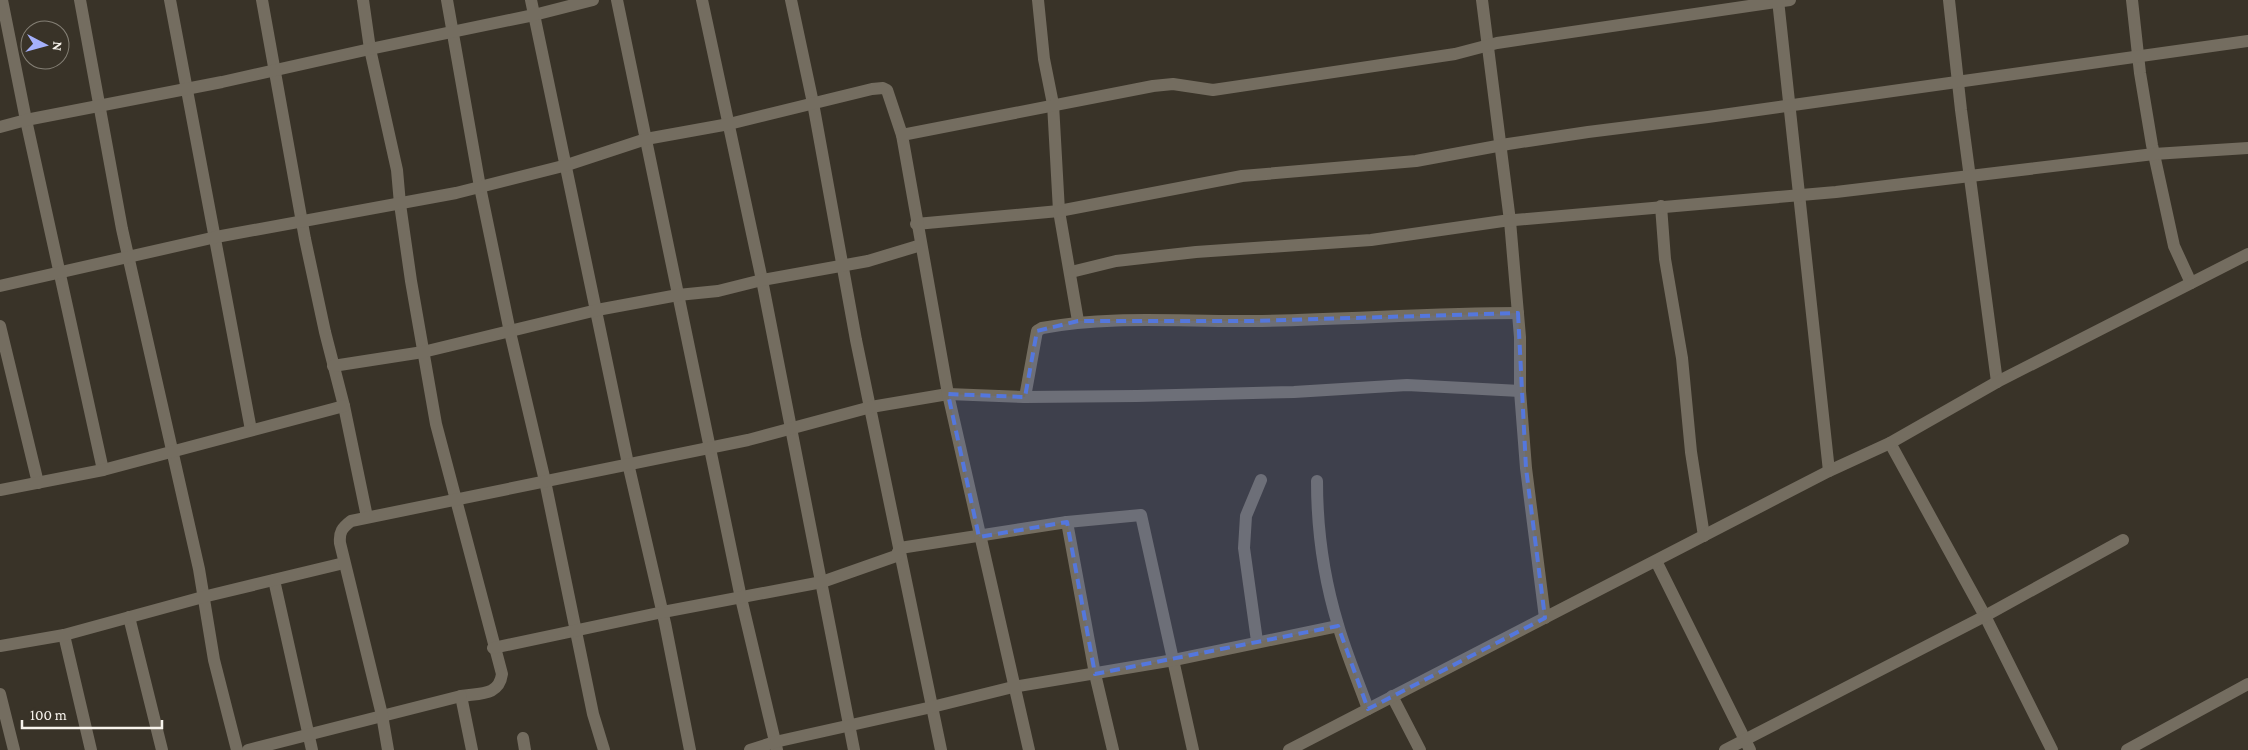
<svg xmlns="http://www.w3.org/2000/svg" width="2248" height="750" viewBox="0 0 2248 750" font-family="'Crimson Pro',serif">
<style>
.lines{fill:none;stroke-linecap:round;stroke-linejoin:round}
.minor{stroke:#746d60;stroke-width:12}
.marked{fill:#5477dd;fill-opacity:0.2;stroke:#5477dd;stroke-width:4;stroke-dasharray:10 6;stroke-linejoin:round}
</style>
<rect width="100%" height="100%" fill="#393328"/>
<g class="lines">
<g class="minor">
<path d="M2 0 26 120 103 470"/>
<path d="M80 0 122 229 199 569 214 660 237 750"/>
<path d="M170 0 251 430"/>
<path d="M262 0 305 239 325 332 344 406 367 517"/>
<path d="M363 0 370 49 397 170 400 204 411 281 436 424 502 674C499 696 480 693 461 696L472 750"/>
<path d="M447 0 480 187 510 332 545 481 593 714 604 750"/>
<path d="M531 0 627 459 665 623 690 750"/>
<path d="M617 0 741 598 777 750"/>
<path d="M702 0 762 280 854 750"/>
<path d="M791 0 813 103 856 340 941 750"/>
<path d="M1038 0 1044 59 1053 104 1059 211 1078 321"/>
<path d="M1482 0 1510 221 1520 337V391L1526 468 1545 618"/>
<path d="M1778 0 1829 471"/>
<path d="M1949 0 1961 110 1997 382"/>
<path d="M2132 0 2140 73 2152 145 2174 246 2191 283"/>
<path d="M0 127 26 120 222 82 370 49 534 15 593 0"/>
<path d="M1661 206 1665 259 1682 358 1691 452 1704 536"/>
<path d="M916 224 1059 211 1242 176 1416 161 1508 144 1588 132 1708 117 2248 41"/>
<path d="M1071 272 1116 261 1196 252 1371 240 1503 221 1836 192 2154 154 2248 148"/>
<path d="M0 286 216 237 456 193 567 165 646 139 729 124 872 89 883 88 887 90 902 135"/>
<path d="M0 326 38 483"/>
<path d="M333 366 423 352 597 310 678 295 718 291 762 280 868 261 921 245"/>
<path d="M1025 397 1037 331 1042 328C1111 315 1183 322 1253 321 1342 320 1430 313 1518 313"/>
<path d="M1890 443 1985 616 2052 750"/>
<path d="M1317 481C1317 528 1324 579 1338 625 1346 653 1358 681 1368 709"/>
<path d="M0 490 103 470 344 406"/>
<path d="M1067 522 1095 674 1113 750"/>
<path d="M1656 561 1750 750"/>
<path d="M274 580 312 750"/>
<path d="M129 617 162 750"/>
<path d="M64 635 91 750"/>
<path d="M1257 641 1244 548 1246 516 1261 480"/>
<path d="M0 646 64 635 203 597 344 563"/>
<path d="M493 648 663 612 822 582 896 556 900 548 1067 522 1141 515 1193 750"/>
<path d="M0 694 14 750"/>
<path d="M1392 696 1420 750"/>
<path d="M523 738 525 750"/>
<path d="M248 750 461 696"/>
<path d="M388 750 382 715 340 543C339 532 342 528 351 521L748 440 871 407 948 394 1025 397 1137 396 1294 392 1407 385 1520 391"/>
<path d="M750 750 775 742 932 707 1013 687 1174 660 1338 626"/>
<path d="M1029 750 948 394 902 135 1153 86 1173 84 1213 90 1455 54 1497 43 1790 0"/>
<path d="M1289 750 1829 471 1890 443 1997 382 2248 254"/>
<path d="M1725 750 1985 616 2123 540"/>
<path d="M2127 750 2248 684"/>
</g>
</g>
<path class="marked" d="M1518 313 1526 468 1545 618 1368 709 1338 626 1095 674 1067 522 979 537 948 394 1025 397 1037 331 1078 321H1253Z"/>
<g transform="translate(45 45) rotate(96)"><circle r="24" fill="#393328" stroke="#858076"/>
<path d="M0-4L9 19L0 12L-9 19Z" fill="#a5b1fc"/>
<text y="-8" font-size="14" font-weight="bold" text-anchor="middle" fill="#f7f3ec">N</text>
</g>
<path d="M22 720v8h140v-8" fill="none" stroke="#f7f3ec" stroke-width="2.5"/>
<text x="30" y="720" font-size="15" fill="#f7f3ec" stroke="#393328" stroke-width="4" paint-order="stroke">100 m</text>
</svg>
